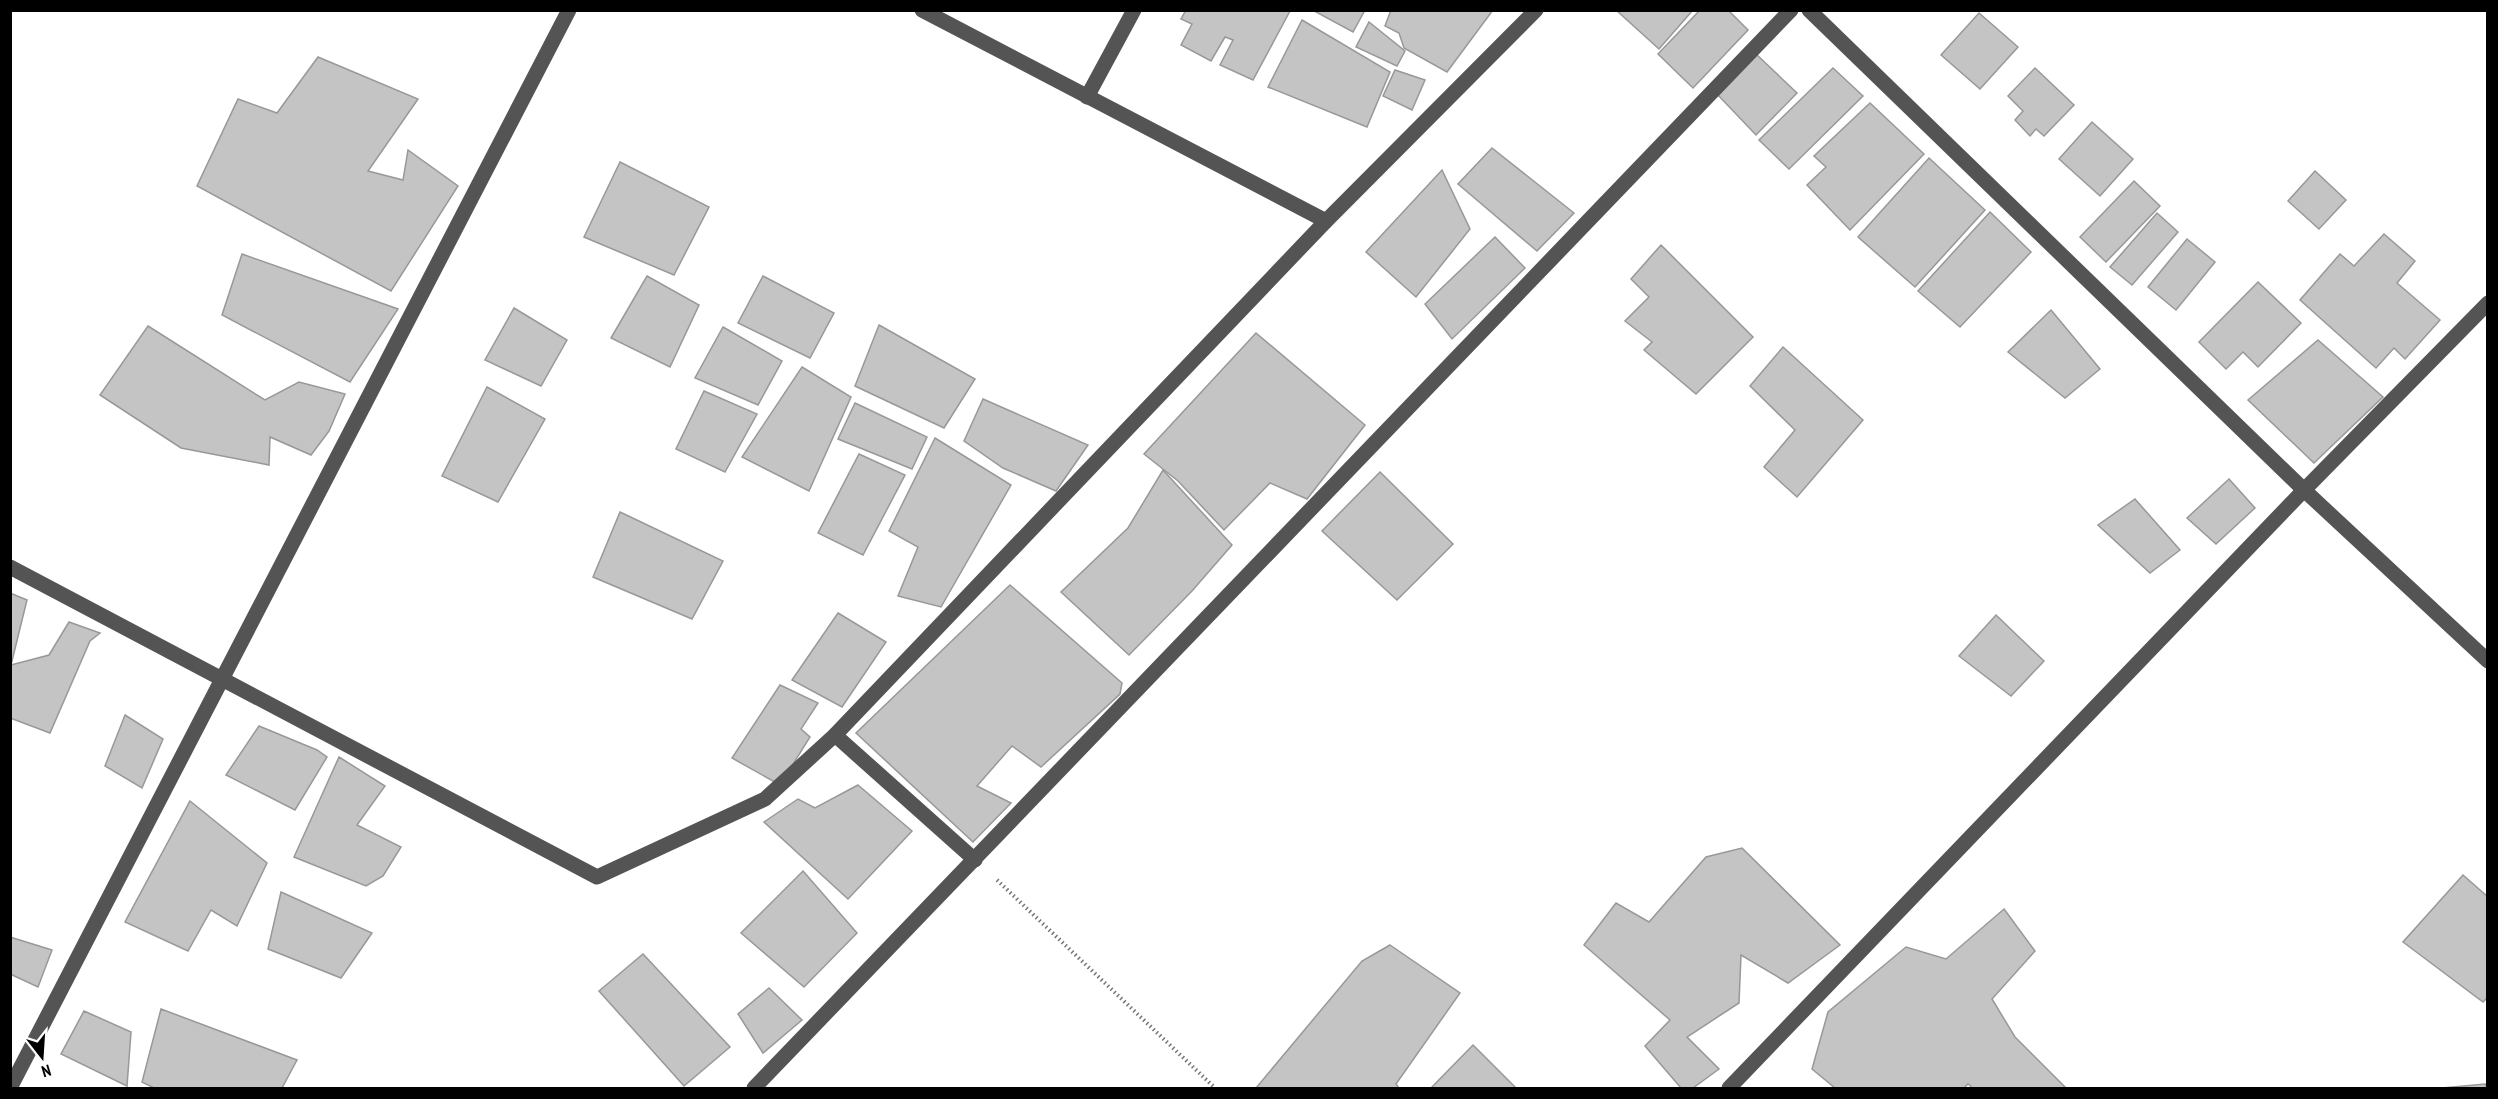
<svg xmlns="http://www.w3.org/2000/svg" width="2498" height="1099" viewBox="0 0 2498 1099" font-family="'PT Sans Narrow',sans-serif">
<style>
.building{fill:#c4c4c4;stroke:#989898;stroke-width:1.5}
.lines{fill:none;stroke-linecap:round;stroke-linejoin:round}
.path{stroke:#767676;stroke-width:4;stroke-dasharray:1.5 3;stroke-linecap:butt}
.minor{stroke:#545454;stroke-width:15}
</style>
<rect width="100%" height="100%" fill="#fff"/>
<g class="building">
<path d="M1186 10H1289L1290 11 1253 80 1220 65 1233 40 1225 37 1211 61 1181 45 1192 24 1181 19Z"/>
<path d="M1317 10H1365L1353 32 1316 12Z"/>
<path d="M1391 10H1493L1447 72 1404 48 1399 33 1385 26Z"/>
<path d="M1616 10H1693L1659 49Z"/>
<path d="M1700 10H1728L1748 30 1693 88 1658 54Z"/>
<path d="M1979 13 2018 47 1980 89 1941 55Z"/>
<path d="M1302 20 1390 72 1367 127 1268 87Z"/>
<path d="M1369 22 1405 51 1397 66 1356 47Z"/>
<path d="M1756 54 1797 93 1756 135 1717 94Z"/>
<path d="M318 57 418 99 368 171 403 180 408 150 458 186 391 291 197 186 238 99 277 113Z"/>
<path d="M1833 68 1863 96 1789 169 1759 140Z"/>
<path d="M2035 68 2074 105 2044 136 2036 129 2030 136 2015 120 2023 111 2008 96Z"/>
<path d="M1395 70 1425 80 1412 110 1383 96Z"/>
<path d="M1870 103 1924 154 1850 230 1807 185 1826 167 1814 156Z"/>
<path d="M2092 122 2133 159 2100 196 2059 159Z"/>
<path d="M1492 148 1574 213 1537 251 1458 184Z"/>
<path d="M1929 158 1985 210 1915 287 1858 237Z"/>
<path d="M620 162 709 207 674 275 584 237Z"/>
<path d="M1442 170 1470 229 1416 297 1366 252Z"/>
<path d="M2315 171 2346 200 2319 229 2288 201Z"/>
<path d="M2134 181 2160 206 2106 262 2080 237Z"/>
<path d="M1990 212 2031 252 1960 327 1918 291Z"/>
<path d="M2157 213 2178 232 2132 285 2110 267Z"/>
<path d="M2384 234 2415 261 2397 283 2440 320 2405 359 2394 348 2376 368 2300 300 2340 254 2354 266Z"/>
<path d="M1495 237 1525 268 1452 339 1425 304Z"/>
<path d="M2187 239 2215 262 2176 310 2148 287Z"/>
<path d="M1661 245 1753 337 1696 394 1644 350 1652 342 1625 321 1649 297 1631 279Z"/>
<path d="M242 254 398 309 350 382 222 315Z"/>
<path d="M647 276 699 305 670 367 611 338Z"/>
<path d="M763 276 834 313 810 358 738 323Z"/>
<path d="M2258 282 2301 323 2258 367 2243 352 2226 369 2199 342Z"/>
<path d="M514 308 567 340 541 386 485 360Z"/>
<path d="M2051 310 2100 369 2065 398 2008 352Z"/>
<path d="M879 325 975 379 944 428 855 386Z"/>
<path d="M148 326 265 400 299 382 345 394 329 431 311 455 270 437 269 465 181 448 100 395Z"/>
<path d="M723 327 782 361 758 405 695 378Z"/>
<path d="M1256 333 1365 425 1307 499 1270 483 1224 530 1178 481 1144 454Z"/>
<path d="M2318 340 2383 397 2314 463 2248 400Z"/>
<path d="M1783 347 1863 420 1797 497 1764 467 1795 430 1750 386Z"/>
<path d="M802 367 851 397 809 491 742 457Z"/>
<path d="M487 387 545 419 498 502 442 476Z"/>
<path d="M704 391 757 414 725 472 676 449Z"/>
<path d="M983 399 1088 445 1056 491 1003 468 964 441Z"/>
<path d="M855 403 927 437 912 469 838 439Z"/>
<path d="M935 438 1011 485 941 607 898 596 918 547 889 531Z"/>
<path d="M859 454 905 475 863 555 818 533Z"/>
<path d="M1163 470 1232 545 1192 591 1129 655 1061 592 1128 528Z"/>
<path d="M1380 472 1453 544 1397 600 1322 531Z"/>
<path d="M2229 479 2255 508 2216 544 2187 518Z"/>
<path d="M2135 499 2180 550 2150 573 2098 525Z"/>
<path d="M620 512 723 561 692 619 593 577Z"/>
<path d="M1010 585 1122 683 1120 694 1041 767 1012 746 977 786 1011 803 973 842 856 733Z"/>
<path d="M10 593 27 600 11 665 49 655 69 622 100 633 90 641 50 733 10 718Z"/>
<path d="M838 613 886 642 842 707 792 680Z"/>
<path d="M1996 615 2044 661 2011 696 1959 656Z"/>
<path d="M780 685 818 703 801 729 810 737 780 785 732 758Z"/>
<path d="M125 715 163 739 142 788 105 766Z"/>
<path d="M259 726 317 750 327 757 295 810 226 775Z"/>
<path d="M339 757 385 786 357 825 401 847 383 876 366 886 294 857Z"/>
<path d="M858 785 912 831 848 899 764 822 798 799 815 808Z"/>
<path d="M190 801 267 863 237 926 211 910 188 951 125 922Z"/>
<path d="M1742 848 1840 945 1788 983 1741 955 1739 1003 1687 1037 1719 1069 1693 1088H1681L1645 1046 1670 1020 1584 945 1616 903 1649 922 1706 857Z"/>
<path d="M803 871 857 933 804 987 741 933Z"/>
<path d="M2463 875 2488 897V997L2483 1002 2403 942Z"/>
<path d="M281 892 372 933 341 978 268 949Z"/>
<path d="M2004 909 2035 951 1992 999 2015 1037 2066 1088H1973L1968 1084 1964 1088H1835L1812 1069 1828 1012 1906 947 1946 959Z"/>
<path d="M10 937 52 950 38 987 10 974Z"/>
<path d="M1390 945 1460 993 1396 1084 1399 1088H1256L1362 961Z"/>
<path d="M643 954 730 1047 684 1086 599 991Z"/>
<path d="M769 988 802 1020 763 1053 738 1014Z"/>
<path d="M161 1009 297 1060 282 1088H154L142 1082Z"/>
<path d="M84 1011 131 1032 127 1086 61 1054Z"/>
<path d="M1473 1045 1516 1088H1431Z"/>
<path d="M2485 1084 2488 1088H2442Z"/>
</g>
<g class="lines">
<path class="path" d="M997 880 1215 1088"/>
<g class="minor">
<path d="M922 10 1326 221"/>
<path d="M1809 10 2304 490 2488 661"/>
<path d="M1087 97 1134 10"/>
<path d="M10 567 597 877 765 799 835 735 1326 221 1536 10"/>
<path d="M835 735 975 860"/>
<path d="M10 1088 569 10"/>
<path d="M754 1088 1791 10"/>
<path d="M1729 1088 2304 490 2488 303"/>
</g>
</g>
<rect width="2498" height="1099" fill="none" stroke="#000000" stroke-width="24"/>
<g transform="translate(42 1057) rotate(163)" stroke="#ffffff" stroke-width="4.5" paint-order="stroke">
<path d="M0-4.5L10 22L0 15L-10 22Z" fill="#000000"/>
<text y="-9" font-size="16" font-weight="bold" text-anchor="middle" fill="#000000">N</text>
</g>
</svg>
